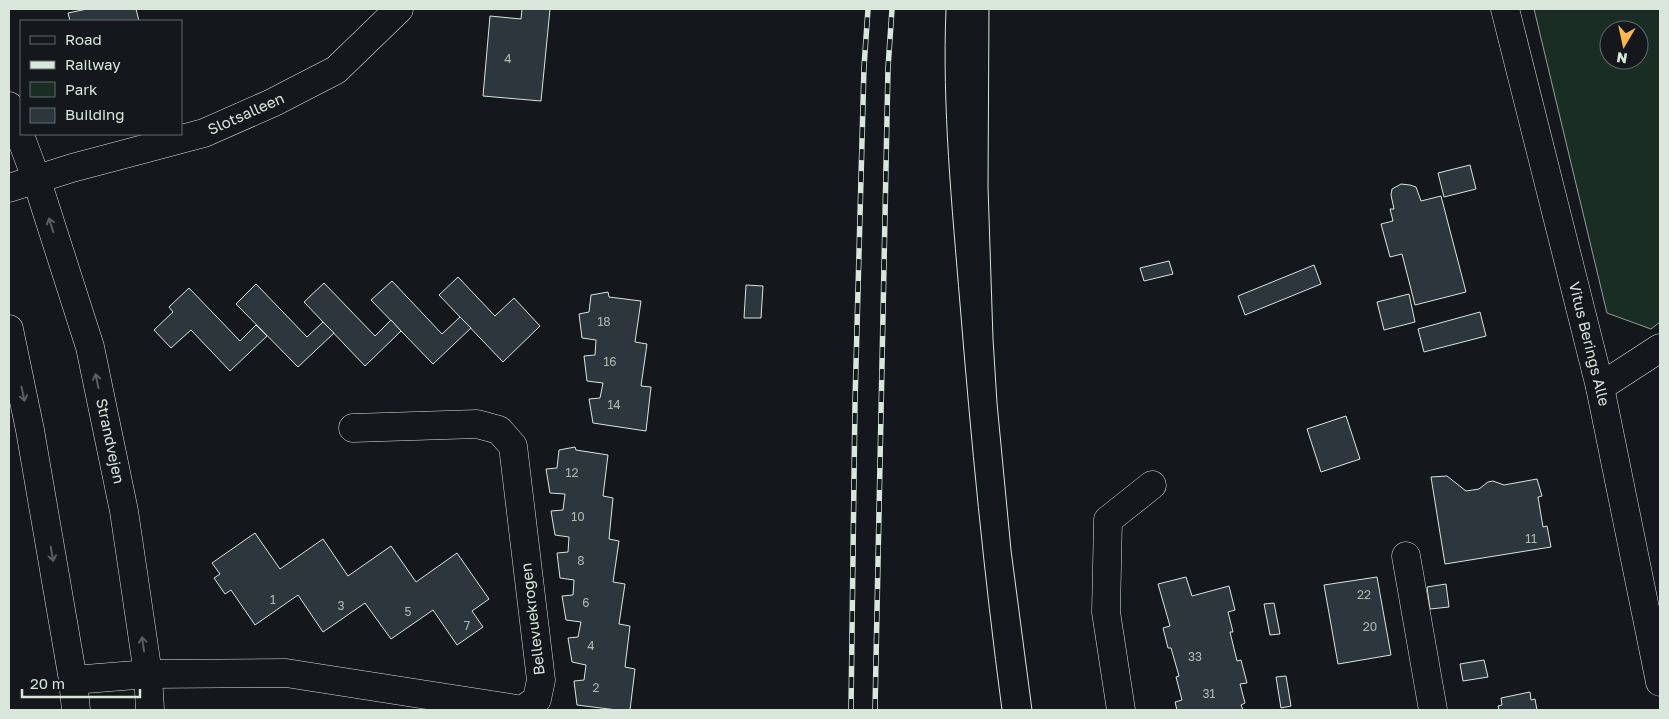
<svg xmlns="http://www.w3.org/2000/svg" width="1669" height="719" viewBox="0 0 1669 719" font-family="'Golos Text',sans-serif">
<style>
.green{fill:#1a2d24;stroke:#939e99;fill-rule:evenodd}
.building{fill:#2c363c;stroke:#d8e6dc}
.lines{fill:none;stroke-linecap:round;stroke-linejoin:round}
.minor-casing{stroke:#d8e6dc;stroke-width:29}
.major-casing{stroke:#d8e6dc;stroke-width:29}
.minor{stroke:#14181c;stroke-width:28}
.major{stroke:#14181c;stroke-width:28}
.tram{stroke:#d8e6dc;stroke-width:1}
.rail-casing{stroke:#d8e6dc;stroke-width:5.5}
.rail{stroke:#14181c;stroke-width:4;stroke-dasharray:11;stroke-linecap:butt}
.oneway{stroke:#59605f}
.labels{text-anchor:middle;stroke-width:4;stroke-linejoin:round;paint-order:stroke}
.number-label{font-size:12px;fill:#adbab4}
.street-label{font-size:15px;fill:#d8e6dc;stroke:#14181c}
</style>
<rect width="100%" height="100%" fill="#14181c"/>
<path class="green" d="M1534 9H1660V322L1651 329 1607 313ZM1609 30H1639V60H1609Z"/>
<g class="building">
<path d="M87 9H136L139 21H70L68 13Z"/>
<path d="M522 9H550L541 101 483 96 490 16 521 19Z"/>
<path d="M1470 165 1476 189 1444 197 1438 173Z"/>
<path d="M1401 184 1410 185 1416 187 1421 201 1441 196 1466 292 1415 305 1402 254 1390 257 1381 224 1393 221 1390 209H1394L1391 195 1392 189Z"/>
<path d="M1169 261 1173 274 1144 281 1140 268Z"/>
<path d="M1314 265 1321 284 1245 315 1238 296Z"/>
<path d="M458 277 495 316 514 298 540 326 503 362 439 295Z"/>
<path d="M392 281 442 334 460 317 471 328 433 364 371 300Z"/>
<path d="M324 283 375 336 391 320 401 331 365 366 304 302Z"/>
<path d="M256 284 307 337 323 322 334 333 298 367 236 304Z"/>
<path d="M746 285 763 286 761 318H744Z"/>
<path d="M189 288 240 341 256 325 267 336 230 371 191 330 171 348 154 330 173 312 169 307Z"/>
<path d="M608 292 609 297 641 301 635 342 647 344 641 386 651 387 646 431 593 423 589 399 600 398 603 383 587 381 584 356 595 355 596 340 582 338 579 314 589 312 591 295Z"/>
<path d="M1409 294 1415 322 1384 330 1377 302Z"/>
<path d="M1480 312 1486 336 1424 352 1418 329Z"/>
<path d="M1346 416 1360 459 1321 472 1307 429Z"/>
<path d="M575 447 576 450 608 455 603 496 613 498 609 539 619 541 613 582 625 584 619 624 630 626 625 667 635 669 630 710H617L577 705 574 681 584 680 586 665 572 662 568 638 578 637 581 622 566 620 562 596 573 595 574 580 560 578 557 553 568 552 569 537 555 535 551 511 563 510 565 494 550 493 546 469 557 468 559 450Z"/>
<path d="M1447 476 1466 491 1479 489 1488 482 1493 481 1504 485 1537 479 1542 496 1538 497 1543 527 1547 526 1551 547 1445 564 1431 477Z"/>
<path d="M255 533 280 569 323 539 348 576 391 546 416 582 457 553 489 599 472 611 483 627 457 645 433 610 391 639 365 603 323 632 298 595 255 625 231 590 225 594 214 578 220 574 212 563Z"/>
<path d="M1186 577 1192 596 1229 586 1235 610 1228 612 1233 632H1230L1237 661 1241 660 1247 683 1240 684 1245 703 1241 705 1243 710H1177L1175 702 1182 700 1176 677 1179 676 1171 648H1168L1163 628 1170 626 1158 584Z"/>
<path d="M1377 577 1391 655 1338 664 1324 585Z"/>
<path d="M1446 584 1449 607 1430 609 1427 587Z"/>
<path d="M1274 603 1280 634 1270 635 1264 604Z"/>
<path d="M1484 660 1488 677 1463 681 1460 664Z"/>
<path d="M1286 676 1291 706 1281 708 1276 677Z"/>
<path d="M1530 692 1531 700 1535 699 1537 710H1499L1498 706 1502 705 1501 698Z"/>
</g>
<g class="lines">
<defs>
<g id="minor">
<path d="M1505 9 1600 387 1660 682"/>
<path d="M9 188 72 168 204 133 272 103 336 70 399 9"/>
<path d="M1600 387 1660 348"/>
<path d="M1406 556 1433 710"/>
<path d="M73 680 148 674 286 673 523 710 537 699 541 680 513 446 499 430 477 424 353 428"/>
<path d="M1121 710 1106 612 1108 520 1152 485"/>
</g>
<g id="major">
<path d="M9 106 36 178 90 347 124 511 148 674 150 710"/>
<path d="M9 329 30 430 73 680 76 710"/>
</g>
</defs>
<use href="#minor" class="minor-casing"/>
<use href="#major" class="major-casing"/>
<use href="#minor" class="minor"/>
<use href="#major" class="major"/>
<g class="tram">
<path d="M946 9C942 107 952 206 960 304 971 440 984 575 1002 710"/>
<path d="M989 9 988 187 993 339 997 403 1011 550 1032 710"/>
</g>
<defs>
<g id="rail">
<path d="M851 710 855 402 864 67 868 9"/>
<path d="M875 710 888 68 892 9"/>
</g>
</defs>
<use href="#rail" class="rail-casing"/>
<use href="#rail" class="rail"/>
</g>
<defs><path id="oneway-shaft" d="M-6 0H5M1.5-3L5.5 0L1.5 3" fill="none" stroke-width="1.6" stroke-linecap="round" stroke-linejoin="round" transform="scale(1.25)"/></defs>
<g class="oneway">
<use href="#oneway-shaft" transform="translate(51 225) rotate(-108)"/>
<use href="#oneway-shaft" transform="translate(97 381) rotate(-102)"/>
<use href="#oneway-shaft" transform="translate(23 394) rotate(78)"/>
<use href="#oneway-shaft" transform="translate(52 554) rotate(80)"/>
<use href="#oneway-shaft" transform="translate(143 644) rotate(-98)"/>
</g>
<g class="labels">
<g class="number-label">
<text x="508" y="63">4</text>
<text x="604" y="326">18</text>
<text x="610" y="366">16</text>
<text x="614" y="409">14</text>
<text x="572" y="477">12</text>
<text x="578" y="521">10</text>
<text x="1531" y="543">11</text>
<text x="581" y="565">8</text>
<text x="1364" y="599">22</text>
<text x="273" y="604">1</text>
<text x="586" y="607">6</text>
<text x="341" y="610">3</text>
<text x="408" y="616">5</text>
<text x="467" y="630">7</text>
<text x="1370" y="631">20</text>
<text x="591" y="650">4</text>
<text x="1195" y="661">33</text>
<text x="596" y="692">2</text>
<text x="1209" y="698">31</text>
</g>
<g class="street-label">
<text transform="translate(246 114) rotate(-24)" y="5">Slotsalleen</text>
<text transform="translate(1589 344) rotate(76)" y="5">Vitus Berings Alle</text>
<text transform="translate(110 441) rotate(78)" y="5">Strandvejen</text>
<text transform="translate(533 619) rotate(-97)" y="5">Bellevuekrogen</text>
</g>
</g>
<rect width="1669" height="719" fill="none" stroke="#d8e6dc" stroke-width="20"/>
<rect x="20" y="20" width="162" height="115" fill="#14181c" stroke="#626a69"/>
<rect x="30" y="36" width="25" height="8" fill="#14181c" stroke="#626a69"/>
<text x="65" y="45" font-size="15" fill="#d8e6dc">Road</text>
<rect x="30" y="61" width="25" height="8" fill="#d8e6dc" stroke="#626a69"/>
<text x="65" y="70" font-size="15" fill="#d8e6dc">Railway</text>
<rect x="30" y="82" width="25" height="15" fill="#1a2d24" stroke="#626a69"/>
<text x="65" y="95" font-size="15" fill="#d8e6dc">Park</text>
<rect x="30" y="108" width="25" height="15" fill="#2c363c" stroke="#626a69"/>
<text x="65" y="120" font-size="15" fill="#d8e6dc">Building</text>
<g transform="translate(1624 45) rotate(189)"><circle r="24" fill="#14181c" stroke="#626a69"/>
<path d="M0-4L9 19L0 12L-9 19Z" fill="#ffb74d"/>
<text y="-8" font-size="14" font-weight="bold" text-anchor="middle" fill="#d8e6dc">N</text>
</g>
<path d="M22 689v8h118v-8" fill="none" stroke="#d8e6dc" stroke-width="2.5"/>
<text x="30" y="689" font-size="15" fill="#d8e6dc" stroke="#14181c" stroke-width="4" paint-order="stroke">20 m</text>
</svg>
